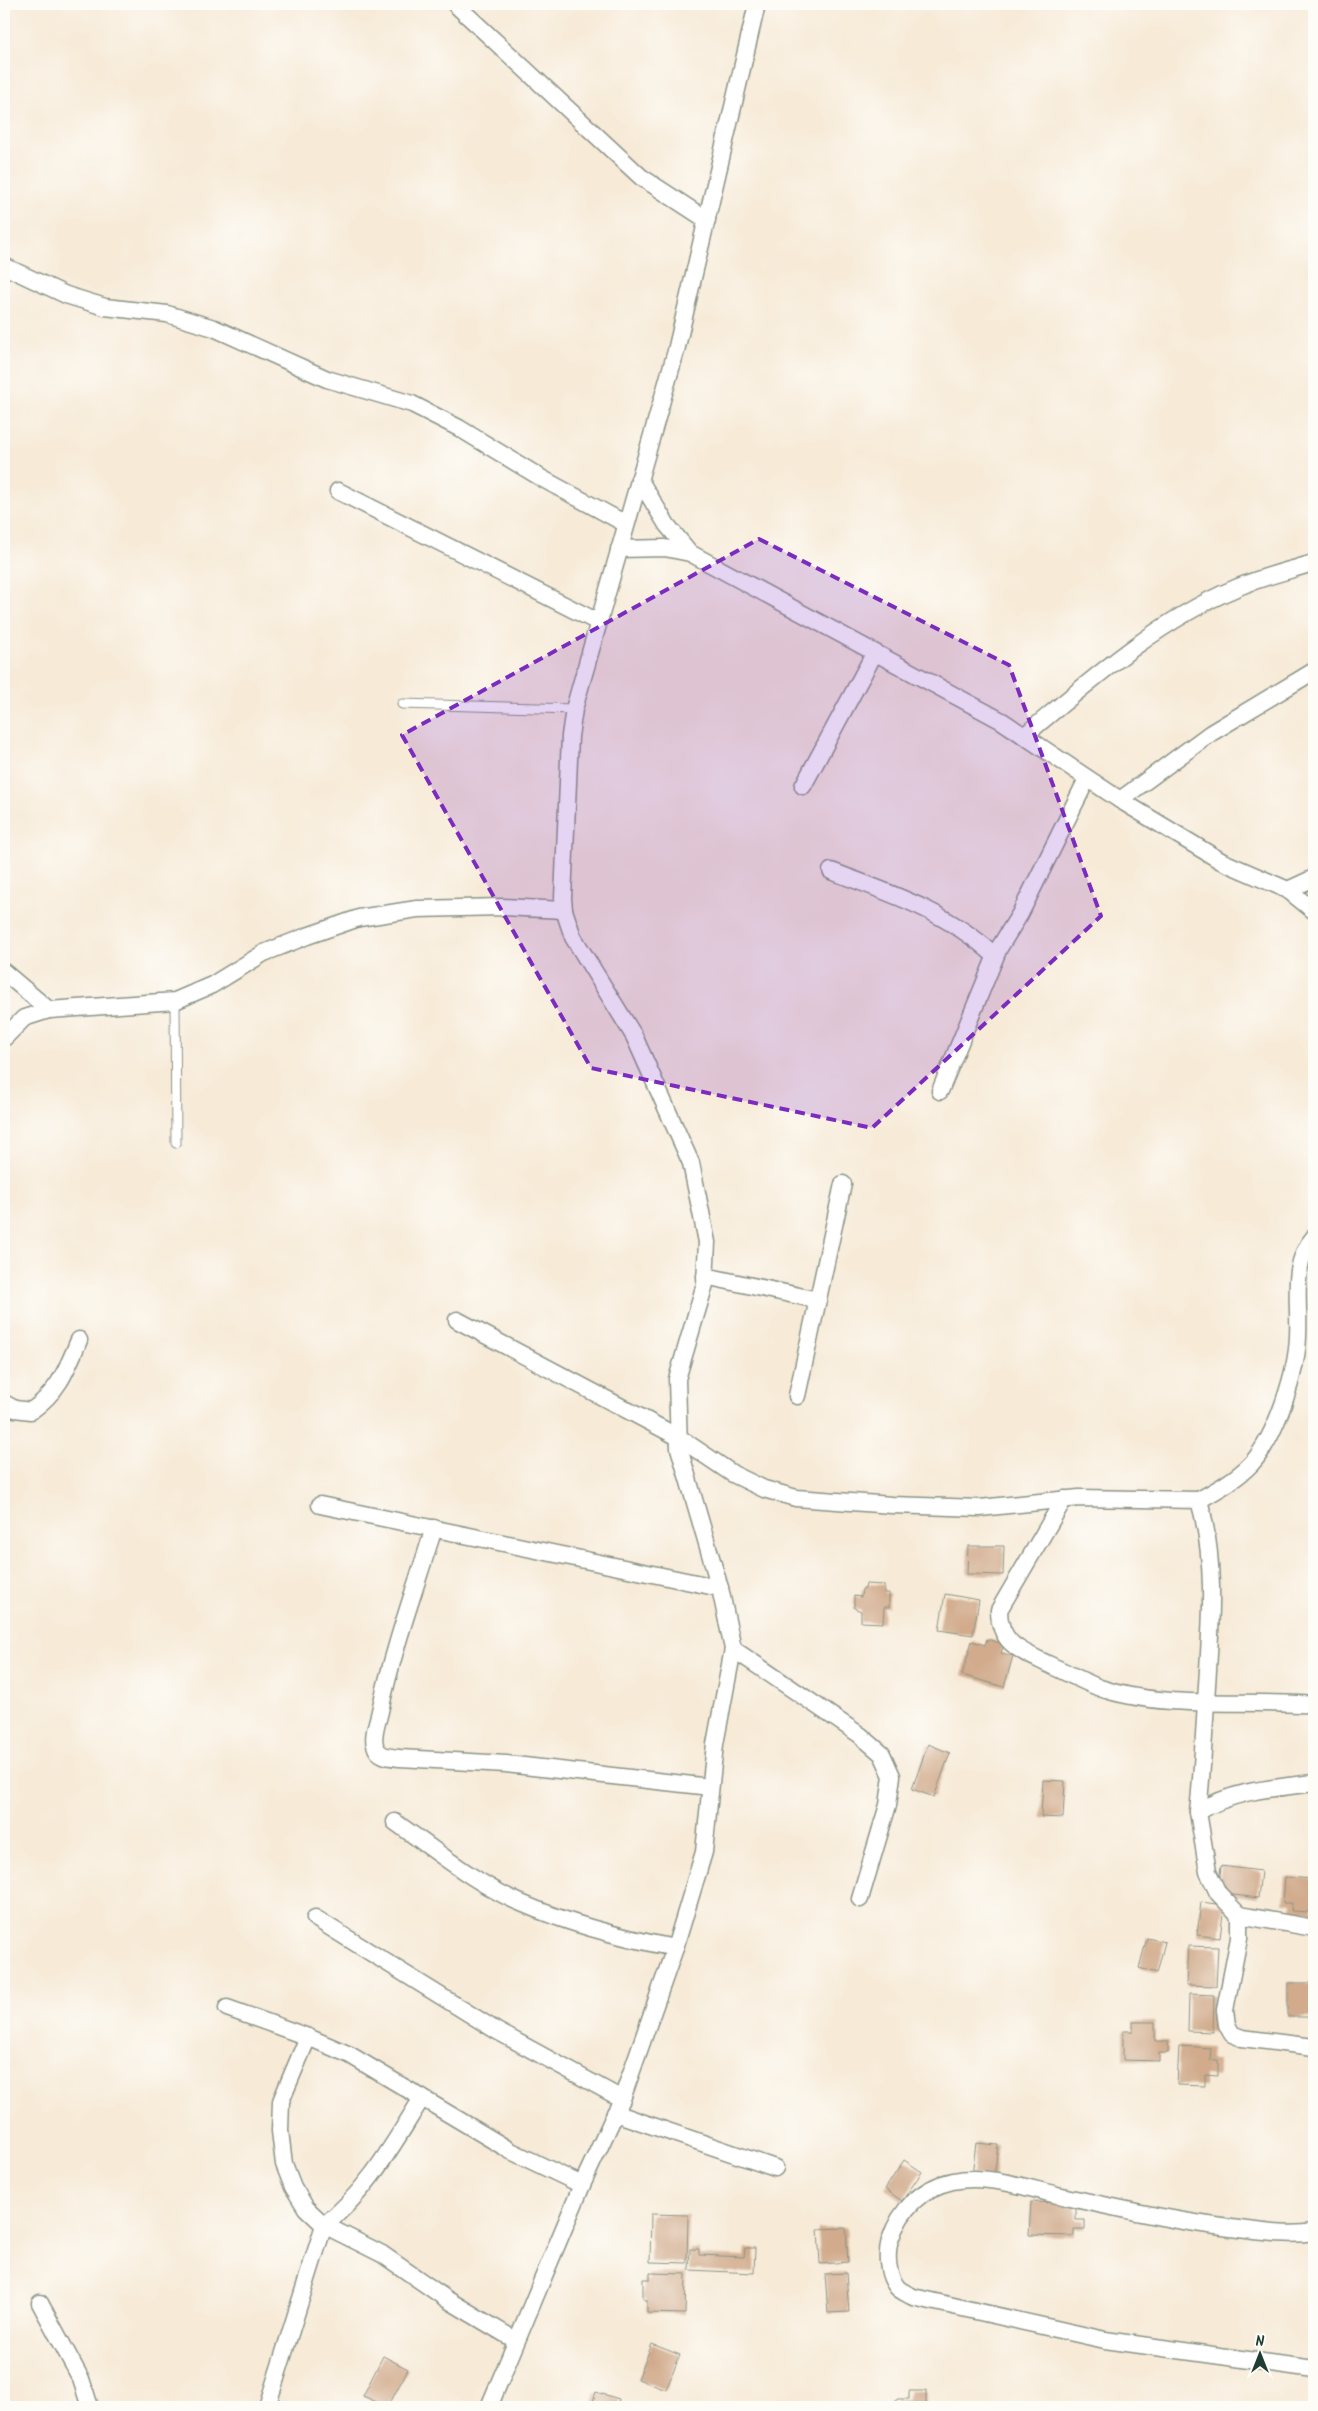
<svg xmlns="http://www.w3.org/2000/svg" width="1318" height="2411" viewBox="0 0 1318 2411" font-family="Kalam,sans-serif">
<style>
.building{fill:#d1ab8c}
.lines{fill:none;stroke-linecap:round;stroke-linejoin:round}
.lane-casing{stroke:#8b9486;stroke-width:11}
.street-casing{stroke:#8b9486;stroke-width:19}
.lane{stroke:#fff;stroke-width:9}
.street{stroke:#fff;stroke-width:16}
.marked{fill:#7b2cbf;fill-opacity:0.2;stroke:#7b2cbf;stroke-width:4;stroke-dasharray:10 6;stroke-linejoin:round}
</style>
<rect width="100%" height="100%" fill="#fdfcf7"/>
<filter id="ink" filterUnits="userSpaceOnUse"><feTurbulence type="fractalNoise" baseFrequency=".02" numOctaves="2"/><feDisplacementMap in="SourceGraphic" scale="10" xChannelSelector="R" yChannelSelector="G"/><feConvolveMatrix kernelMatrix="1 2 1 2 8 2 1 2 1" color-interpolation-filters="sRGB"/></filter>
<filter id="wash" filterUnits="userSpaceOnUse"><feTurbulence type="fractalNoise" baseFrequency=".0096" numOctaves="4" result="noise"/><feDisplacementMap in="SourceGraphic" scale="20" xChannelSelector="R" yChannelSelector="G"/><feGaussianBlur stdDeviation="1.12" result="paint"/><feColorMatrix in="noise" values="0 0 0 0 0 0 0 0 0 0 0 0 0 0 0 0 0 1.4 0 .05"/><feComposite in="paint" operator="in"/></filter>
<g filter="url(#wash)">
<rect width="100%" height="100%" fill="#f7ead7"/>
<g id="blocks">
<g class="building">
<path d="M968 1546H1004L1003 1575 967 1574Z"/>
<path d="M866 1584 884 1585V1593H889V1607H884L883 1623 861 1622V1611L854 1608V1596L861 1597 862 1589H865Z"/>
<path d="M945 1594 979 1600 973 1635 939 1630Z"/>
<path d="M987 1639 1004 1644 1001 1653 1013 1656 1004 1687 962 1675 972 1641 985 1645Z"/>
<path d="M928 1744 950 1753 934 1797 912 1789Z"/>
<path d="M1043 1780 1065 1781 1063 1818 1041 1817Z"/>
<path d="M1221 1866 1261 1871 1258 1898 1218 1893Z"/>
<path d="M1285 1877 1314 1879V1905H1312L1311 1912 1291 1911 1292 1903H1283Z"/>
<path d="M1201 1902 1224 1905 1220 1938 1197 1935Z"/>
<path d="M1147 1938 1165 1942 1157 1973 1139 1968Z"/>
<path d="M1188 1946 1218 1947 1216 1986 1186 1985Z"/>
<rect x="1288" y="1983" width="26" height="34"/>
<path d="M1189 1994 1214 1995 1213 2032 1188 2031Z"/>
<path d="M1133 2022H1155V2041H1168V2053H1159V2061L1123 2060V2031H1133Z"/>
<path d="M1179 2046 1211 2048 1210 2060H1218V2076L1205 2075V2086L1177 2085Z"/>
<path d="M976 2143 998 2145 994 2178 972 2175Z"/>
<path d="M904 2160 922 2172 902 2201 885 2189Z"/>
<path d="M1031 2202 1076 2204V2220H1085V2229H1074V2236L1029 2235Z"/>
<path d="M651 2214 688 2215 687 2263 650 2262Z"/>
<path d="M846 2228 848 2262 820 2264 818 2229Z"/>
<path d="M745 2248H755L754 2273 689 2270 690 2249H699V2255L744 2257Z"/>
<path d="M650 2273 686 2274 685 2314 647 2313V2300L643 2299V2279H650Z"/>
<path d="M846 2273 849 2312 828 2313 825 2274Z"/>
<path d="M652 2344 680 2355 666 2390 638 2379Z"/>
<path d="M383 2356 408 2369 388 2407 363 2396Z"/>
<path d="M909 2391H926V2407H896V2399H909Z"/>
<path d="M596 2392 619 2399 617 2407H591Z"/>
</g>
</g>
</g>
<g filter="url(#ink)">
<use href="#blocks" fill-opacity="0" stroke="#8b9486" stroke-width="1"/>
<g class="lines">
<defs>
<g id="lane">
<path d="M402 704 574 709"/>
<path d="M175 1001 176 1143"/>
</g>
<g id="street">
<path d="M455 4 641 177 707 220"/>
<path d="M4 266 66 295 105 307 167 314 214 328 327 379 412 404 459 428 543 479 626 524"/>
<path d="M639 479 667 525 690 553 1002 721 1120 800 1221 861 1288 890 1314 911"/>
<path d="M338 491 598 622"/>
<path d="M619 549 665 548 690 553"/>
<path d="M1024 736C1090 681 1157 621 1236 588 1261 577 1288 571 1313 563"/>
<path d="M803 786 874 654"/>
<path d="M1120 800 1211 733 1314 671"/>
<path d="M831 871C890 893 948 912 995 956"/>
<path d="M1288 890 1314 878"/>
<path d="M4 972 49 1010"/>
<path d="M4 1038 24 1018 49 1010 175 1001 212 985 264 953 307 936 359 918 417 909 503 907 564 910"/>
<path d="M940 1091 999 948 1020 914 1087 779"/>
<path d="M705 1276 818 1300"/>
<path d="M457 1320 678 1437 733 1474 764 1489 796 1498 892 1505 980 1508 1079 1498 1199 1500C1218 1566 1210 1633 1206 1701 1204 1738 1202 1775 1198 1812"/>
<path d="M797 1396 843 1184"/>
<path d="M4 1403 15 1409 31 1411C59 1391 66 1371 79 1340"/>
<path d="M1064 1499 999 1610C999 1644 1021 1651 1048 1664 1065 1672 1082 1681 1100 1688 1163 1710 1247 1699 1314 1705"/>
<path d="M1199 1500C1217 1490 1237 1479 1252 1463 1276 1436 1297 1372 1298 1336 1300 1302 1290 1264 1314 1237"/>
<path d="M320 1505 720 1588"/>
<path d="M434 1528C415 1589 393 1649 380 1711 378 1721 372 1735 375 1745 378 1757 390 1757 400 1758L506 1764 710 1787"/>
<path d="M733 1649 860 1735 882 1754 892 1776 888 1805 860 1899"/>
<path d="M395 1822C435 1850 476 1884 521 1903 569 1924 623 1938 675 1948"/>
<path d="M1239 1915 1218 1893 1208 1872 1198 1812C1233 1790 1275 1788 1314 1783"/>
<path d="M315 1918 497 2031 622 2099"/>
<path d="M1314 1928 1239 1915V1938L1225 2010 1227 2025 1232 2034 1242 2038 1314 2047"/>
<path d="M227 2008 308 2037 350 2055 511 2151 582 2185"/>
<path d="M308 2037 281 2101 280 2131 284 2164 293 2187 306 2208 324 2225 382 2254 448 2300 515 2340"/>
<path d="M615 2113 775 2168"/>
<path d="M1314 2232C1289 2236 1264 2232 1239 2229 1177 2222 1117 2208 1057 2195 1024 2187 987 2174 953 2181 921 2188 900 2210 890 2240 886 2254 887 2275 897 2287 900 2291 908 2294 913 2297L1105 2340 1314 2369"/>
<path d="M40 2303 81 2379 90 2407"/>
<path d="M267 2407 324 2225C368 2191 393 2144 422 2098"/>
<path d="M489 2407 582 2185 622 2099 675 1948 704 1852 715 1744 733 1649 720 1588 679 1448 677 1379 705 1284 707 1242 691 1163 634 1036 573 937 564 910 563 898 570 736 574 709 676 351 757 4"/>
</g>
</defs>
<use href="#lane" class="lane-casing"/>
<use href="#street" class="street-casing"/>
<use href="#lane" class="lane"/>
<use href="#street" class="street"/>
</g>
</g>
<path class="marked" d="M759 539 1009 665 1101 916 872 1128 591 1068 402 735Z"/>
<rect width="1318" height="2411" fill="none" stroke="#fdfcf7" stroke-width="20"/>
<g transform="translate(1260 2354)" stroke="#fdfcf7" stroke-width="4" paint-order="stroke">
<path d="M0-4L9 19L0 12L-9 19Z" fill="#1f3d34"/>
<text y="-8" font-size="14" font-weight="bold" text-anchor="middle" fill="#1f3d34">N</text>
</g>
</svg>
